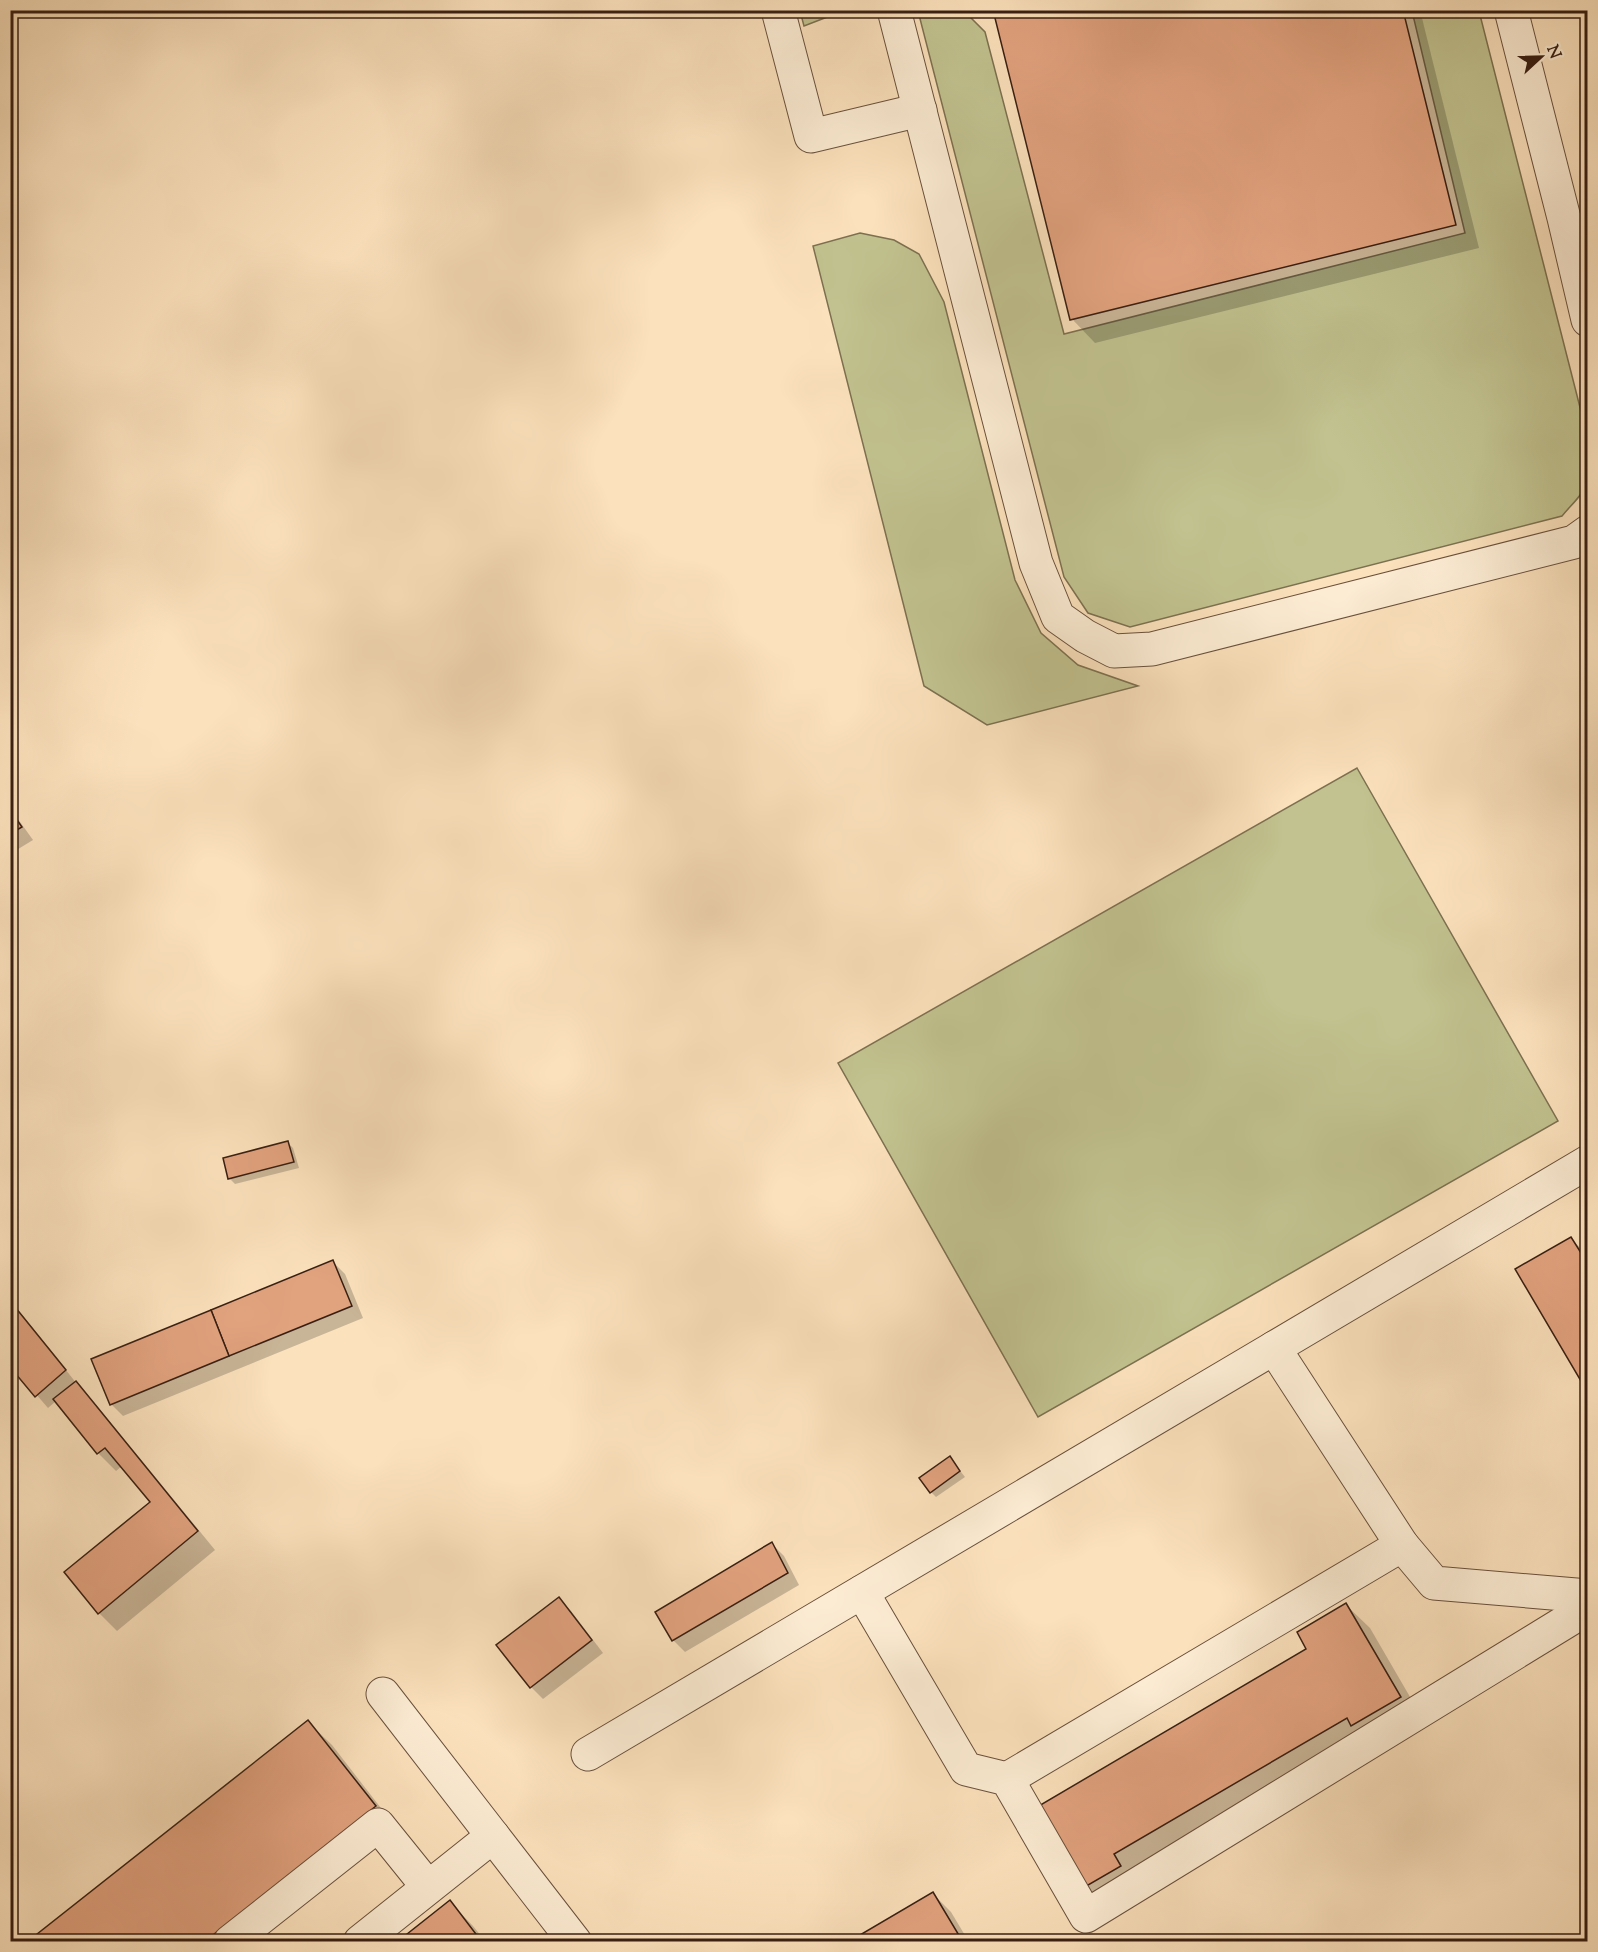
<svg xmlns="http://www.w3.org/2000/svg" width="1598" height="1952" viewBox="0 0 1598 1952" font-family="'Sorts Mill Goudy',serif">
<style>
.green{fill:#c1c28f;stroke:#7d7050;stroke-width:1.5}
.shadow{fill:#0003}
.building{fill:#e1a27e;stroke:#391f12;stroke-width:1.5}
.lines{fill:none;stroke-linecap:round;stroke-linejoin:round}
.minor-casing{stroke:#6a503c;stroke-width:35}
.minor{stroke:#fcecd3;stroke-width:33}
</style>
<rect width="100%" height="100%" fill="#fbe1bc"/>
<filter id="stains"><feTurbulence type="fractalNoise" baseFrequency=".00333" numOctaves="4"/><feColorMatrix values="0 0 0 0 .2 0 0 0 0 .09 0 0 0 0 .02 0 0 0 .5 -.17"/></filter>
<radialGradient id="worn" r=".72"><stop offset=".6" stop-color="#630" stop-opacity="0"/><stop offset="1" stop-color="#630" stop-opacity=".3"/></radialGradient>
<g class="green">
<path d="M800 11V10L838 11 835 14 804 26Z"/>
<path d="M918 11H964L985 32 1064 334 1465 233 1412 11H1479L1584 423C1586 440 1591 464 1588 481 1585 493 1570 506 1562 516L1130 627 1088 613 1064 577Z"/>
<path d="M860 233 894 240 919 254 944 302 1015 580 1041 633 1078 665 1138 686 987 725 924 686 813 246Z"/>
<path d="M1357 768 1558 1121 1038 1417 838 1063Z"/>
</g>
<g class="shadow">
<path d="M995 10H1420L1479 248 1095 343 1072 319Z"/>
<path d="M10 808 33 840 10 854Z"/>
<path d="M288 1143 293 1148 299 1168 235 1184 230 1179 224 1159Z"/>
<path d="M1571 1239 1588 1255V1390Z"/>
<path d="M333 1262 345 1274 363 1318 123 1416 111 1404Z"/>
<path d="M10 1304 23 1316 77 1384 93 1401 215 1550 117 1631 99 1613 152 1502 122 1466 116 1471 98 1453 56 1401 48 1408 10 1364Z"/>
<path d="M950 1458 965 1477 936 1497 931 1492Z"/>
<path d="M772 1544 784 1556 799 1585 685 1652 673 1640 657 1612Z"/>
<path d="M559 1599 571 1611 603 1653 543 1699 531 1687Z"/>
<path d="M1346 1605 1370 1628 1424 1721 1108 1910 1085 1887 1039 1807 1308 1650Z"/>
<path d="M308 1722 332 1745 398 1830 257 1942H30Z"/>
<path d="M933 1894 951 1912 969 1942H851Z"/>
<path d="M450 1902 473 1926 486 1942H399Z"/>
</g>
<g class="building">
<path d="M993 10H1403L1456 225 1070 320Z"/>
<path d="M10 810 22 827 10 834Z"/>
<path d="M288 1141 294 1162 228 1179 223 1158Z"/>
<path d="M1571 1237 1588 1264V1393L1515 1269Z"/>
<path d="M333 1260 352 1306 229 1356 211 1310Z"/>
<path d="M11 1302 66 1370 35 1397 10 1367Z"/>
<path d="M211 1310 229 1356 110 1405 91 1359Z"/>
<path d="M76 1381 198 1531 98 1614 64 1572 150 1502 105 1448 97 1454 53 1399Z"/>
<path d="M950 1456 960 1471 930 1493 919 1478Z"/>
<path d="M772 1542 788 1573 672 1641 655 1612Z"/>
<path d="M559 1597 592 1640 530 1688 496 1645Z"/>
<path d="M1346 1603 1401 1697 1351 1726 1347 1718 1114 1854 1121 1866 1083 1888 1037 1807 1306 1649 1297 1632Z"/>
<path d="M308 1720 376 1806 204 1942H27Z"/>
<path d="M933 1892 963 1942H848Z"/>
<path d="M450 1900 482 1942H397Z"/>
</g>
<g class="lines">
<defs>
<g id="minor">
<path d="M778 10 811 136 920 110"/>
<path d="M894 10 1036 563 1058 617 1085 636 1114 651 1152 649 1574 542 1588 532"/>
<path d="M1511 10 1564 218 1588 320"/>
<path d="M1274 1348 1588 1162"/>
<path d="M862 1592 966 1769 1007 1779 1086 1916 1588 1608"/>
<path d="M383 1694 575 1942"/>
<path d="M588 1754 1274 1348 1402 1545 1434 1583 1588 1596"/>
<path d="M1007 1779 1402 1545"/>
<path d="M230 1942 378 1825 428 1887"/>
<path d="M360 1942 493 1836"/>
</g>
</defs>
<use href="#minor" class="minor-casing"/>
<use href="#minor" class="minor"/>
</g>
<rect width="1598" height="1952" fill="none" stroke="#fbe1bc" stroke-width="36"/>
<rect x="12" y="12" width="1574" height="1928" fill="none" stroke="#391f12" stroke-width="3"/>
<rect x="18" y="18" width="1562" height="1916" fill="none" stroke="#391f12" stroke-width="1.5"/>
<g transform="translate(1541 57) rotate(68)" stroke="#fcecd3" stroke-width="4.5" paint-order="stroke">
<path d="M0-4.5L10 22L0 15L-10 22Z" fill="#391f12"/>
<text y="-9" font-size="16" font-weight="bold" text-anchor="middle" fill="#391f12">N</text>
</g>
<rect width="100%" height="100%" filter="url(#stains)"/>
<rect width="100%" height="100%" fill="url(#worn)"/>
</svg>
